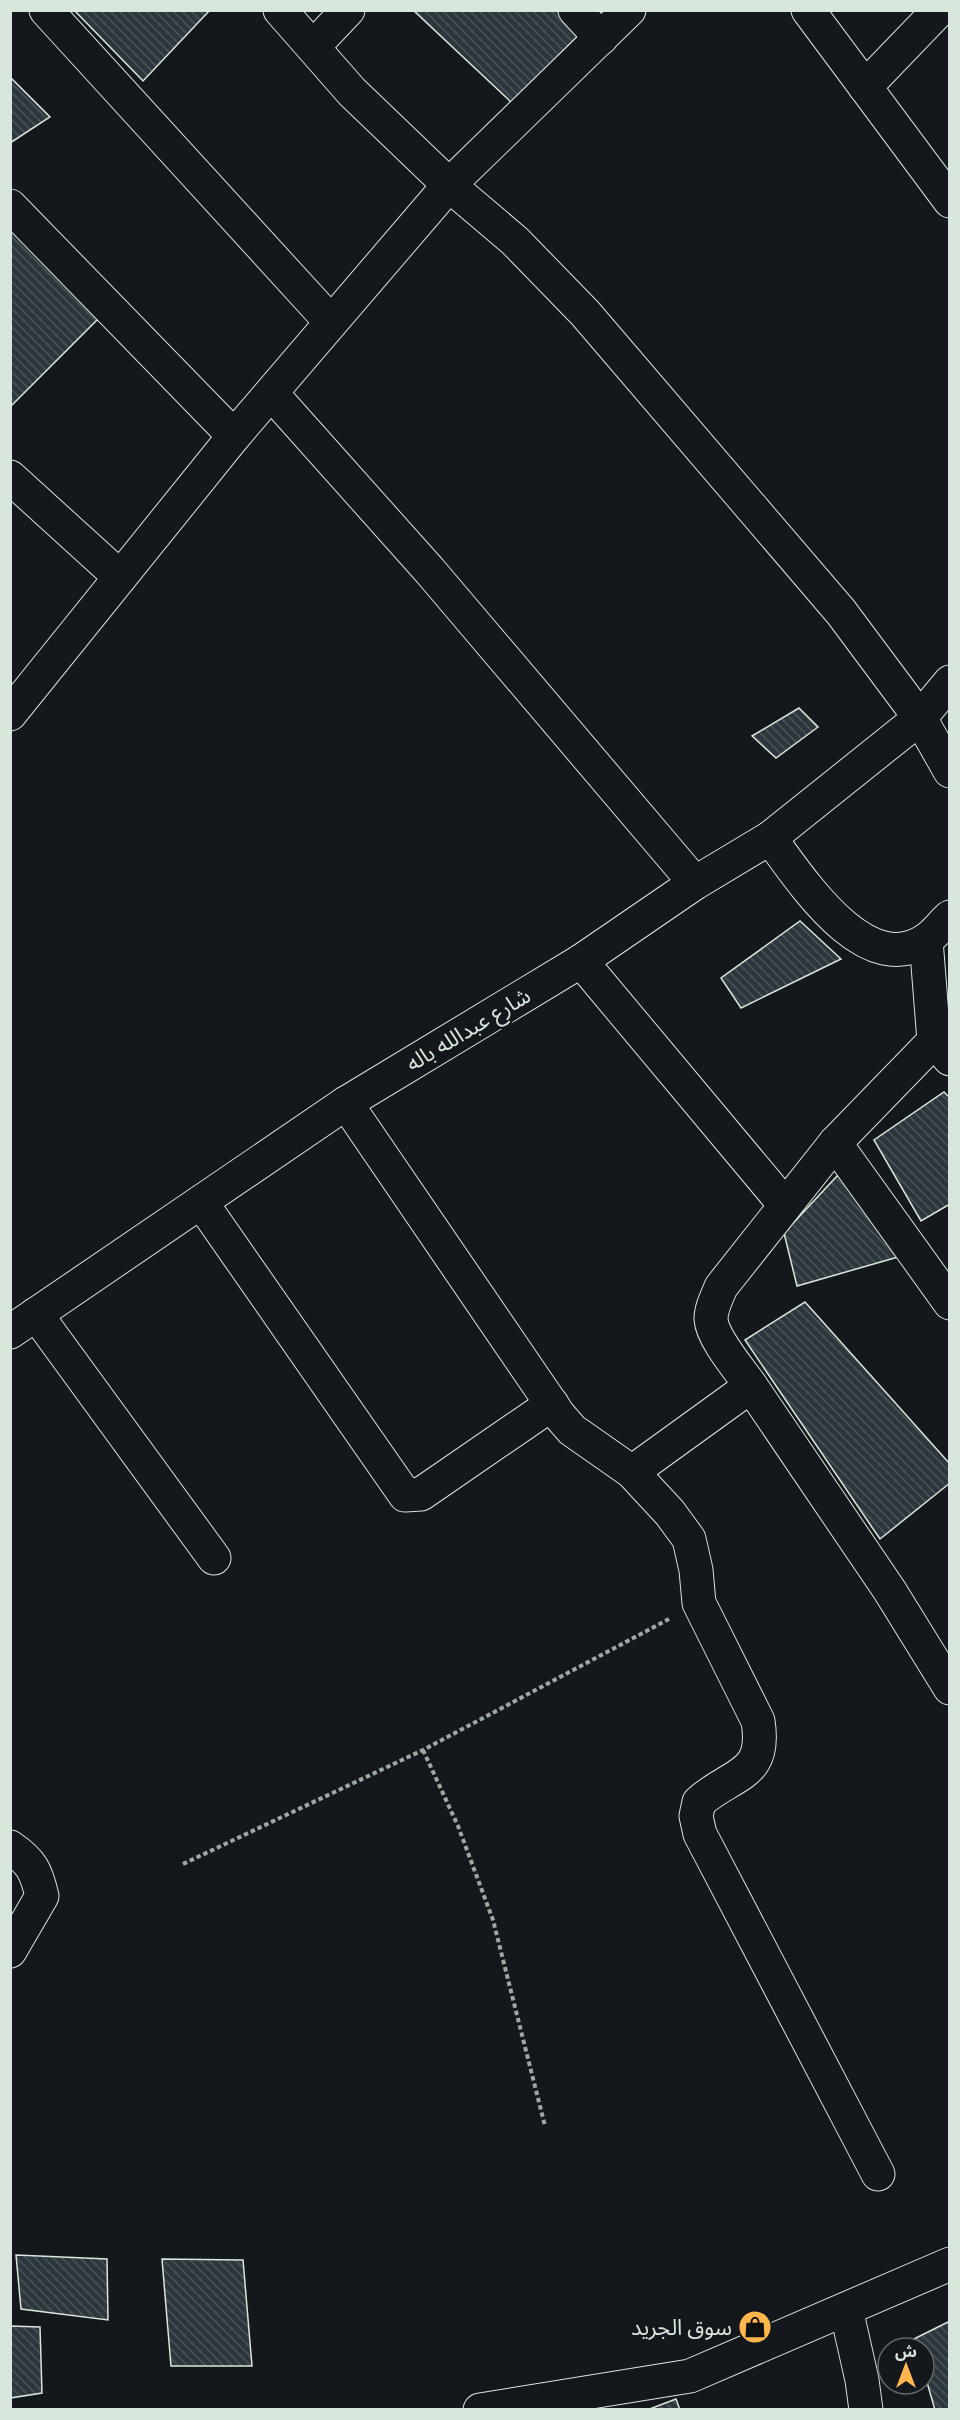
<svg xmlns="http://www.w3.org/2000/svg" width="960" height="2420" viewBox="0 0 960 2420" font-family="'Zilla Slab','Noto Sans Arabic',serif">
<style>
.building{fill:url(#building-back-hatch);stroke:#d8e6dc;stroke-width:1.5}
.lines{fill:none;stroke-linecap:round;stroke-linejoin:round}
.street-casing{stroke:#d8e6dc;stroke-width:35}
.secondary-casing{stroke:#d8e6dc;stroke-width:35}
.path{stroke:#9da8a2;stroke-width:4;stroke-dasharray:4.5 3;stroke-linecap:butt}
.street{stroke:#14181c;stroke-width:33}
.secondary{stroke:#14181c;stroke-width:33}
.labels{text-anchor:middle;stroke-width:4.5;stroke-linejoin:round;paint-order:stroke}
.street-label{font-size:22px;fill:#d8e6dc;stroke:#14181c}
.poi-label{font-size:22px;fill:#d8e6dc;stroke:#14181c;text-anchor:end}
</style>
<defs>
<pattern id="building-back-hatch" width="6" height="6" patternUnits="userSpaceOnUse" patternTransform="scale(1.5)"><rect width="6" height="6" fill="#2c363c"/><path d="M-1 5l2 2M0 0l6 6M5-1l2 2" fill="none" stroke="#4a5358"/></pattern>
</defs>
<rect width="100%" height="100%" fill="#14181c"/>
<g class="building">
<path d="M74 10H210L143 81Z"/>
<path d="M413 10H556L580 34 511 102Z"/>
<path d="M10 77 50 117 10 143Z"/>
<path d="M10 228 100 317 10 407Z"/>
<path d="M799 708 818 727 776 758 752 736Z"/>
<path d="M800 921 841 959 741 1008 721 978Z"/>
<path d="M944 1092 950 1098V1204L921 1221 874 1140Z"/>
<path d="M838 1175 898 1257 797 1286 784 1233Z"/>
<path d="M805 1302 950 1464V1483L880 1539 745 1340Z"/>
<path d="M16 2255 107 2259 108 2320 21 2309Z"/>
<path d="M162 2259 243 2260 252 2366H171Z"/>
<path d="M950 2321V2410H935L924 2372V2348H917L914 2339Z"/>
<path d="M10 2326 40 2327 42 2393 10 2398Z"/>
<path d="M676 2399 680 2410H647Z"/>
</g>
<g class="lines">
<defs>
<g id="street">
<path d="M46 10 331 322"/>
<path d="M575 10 601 38"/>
<path d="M313 47 348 10"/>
<path d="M865 87 939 10"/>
<path d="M10 206 234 436"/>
<path d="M272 394 430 571 695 883"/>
<path d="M10 477 120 577"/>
<path d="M950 682 920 718 950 771"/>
<path d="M10 714 234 436 449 185 629 10"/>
<path d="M770 838C800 878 865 981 926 940 935 934 942 924 950 917"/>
<path d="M926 940 934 1041 950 1059"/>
<path d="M581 961 785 1205"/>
<path d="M346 1103 559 1415 572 1430 632 1472 670 1513 689 1539 696 1570 699 1603 758 1721C767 1777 733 1772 699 1802L696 1816 700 1834 878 2174"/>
<path d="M835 1143 950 1303"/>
<path d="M201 1202 405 1495 421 1494 552 1404"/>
<path d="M36 1314 214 1558"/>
<path d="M10 1332 346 1103 581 961 695 883 770 838 920 718 841 612 585 313 515 241 449 185 352 92 280 10"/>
<path d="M751 1386 890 1591 950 1688"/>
<path d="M632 1472 751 1386C740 1370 712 1338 711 1319 711 1308 717 1297 721 1287L835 1143 934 1041"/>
<path d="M10 1847C32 1862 36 1871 42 1896L10 1951"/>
<path d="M846 2309 862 2380 866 2410"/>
<path d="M480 2410 690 2376 950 2264"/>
</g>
<path id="secondary" d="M808 10 950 201"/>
</defs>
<use href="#street" class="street-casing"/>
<use href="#secondary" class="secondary-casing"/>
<g class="path">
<path d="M423 1750 458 1826 493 1920 545 2126"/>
<path d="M183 1864 423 1750 669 1619"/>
</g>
<use href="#street" class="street"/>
<use href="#secondary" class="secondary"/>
</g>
<defs>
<symbol id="shop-disc" viewBox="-11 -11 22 22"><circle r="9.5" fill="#ffb74d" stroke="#14181c"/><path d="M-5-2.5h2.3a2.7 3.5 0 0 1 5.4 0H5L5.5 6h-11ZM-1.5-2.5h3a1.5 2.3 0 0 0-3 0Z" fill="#111"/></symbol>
</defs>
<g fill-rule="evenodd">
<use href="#shop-disc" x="736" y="2308" width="38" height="38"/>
</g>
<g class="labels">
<g class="street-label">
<text transform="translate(468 1029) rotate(-31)" y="8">شارع عبدالله باله</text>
</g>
<g class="poi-label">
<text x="732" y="2335">سوق الجريد</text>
</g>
</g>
<rect width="960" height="2420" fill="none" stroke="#d8e6dc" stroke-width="24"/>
<g transform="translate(906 2366)"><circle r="28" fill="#14181c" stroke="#626a69" stroke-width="1.5"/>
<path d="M0-4.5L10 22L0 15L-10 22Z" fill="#ffb74d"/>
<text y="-9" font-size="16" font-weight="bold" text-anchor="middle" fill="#d8e6dc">ش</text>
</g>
</svg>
